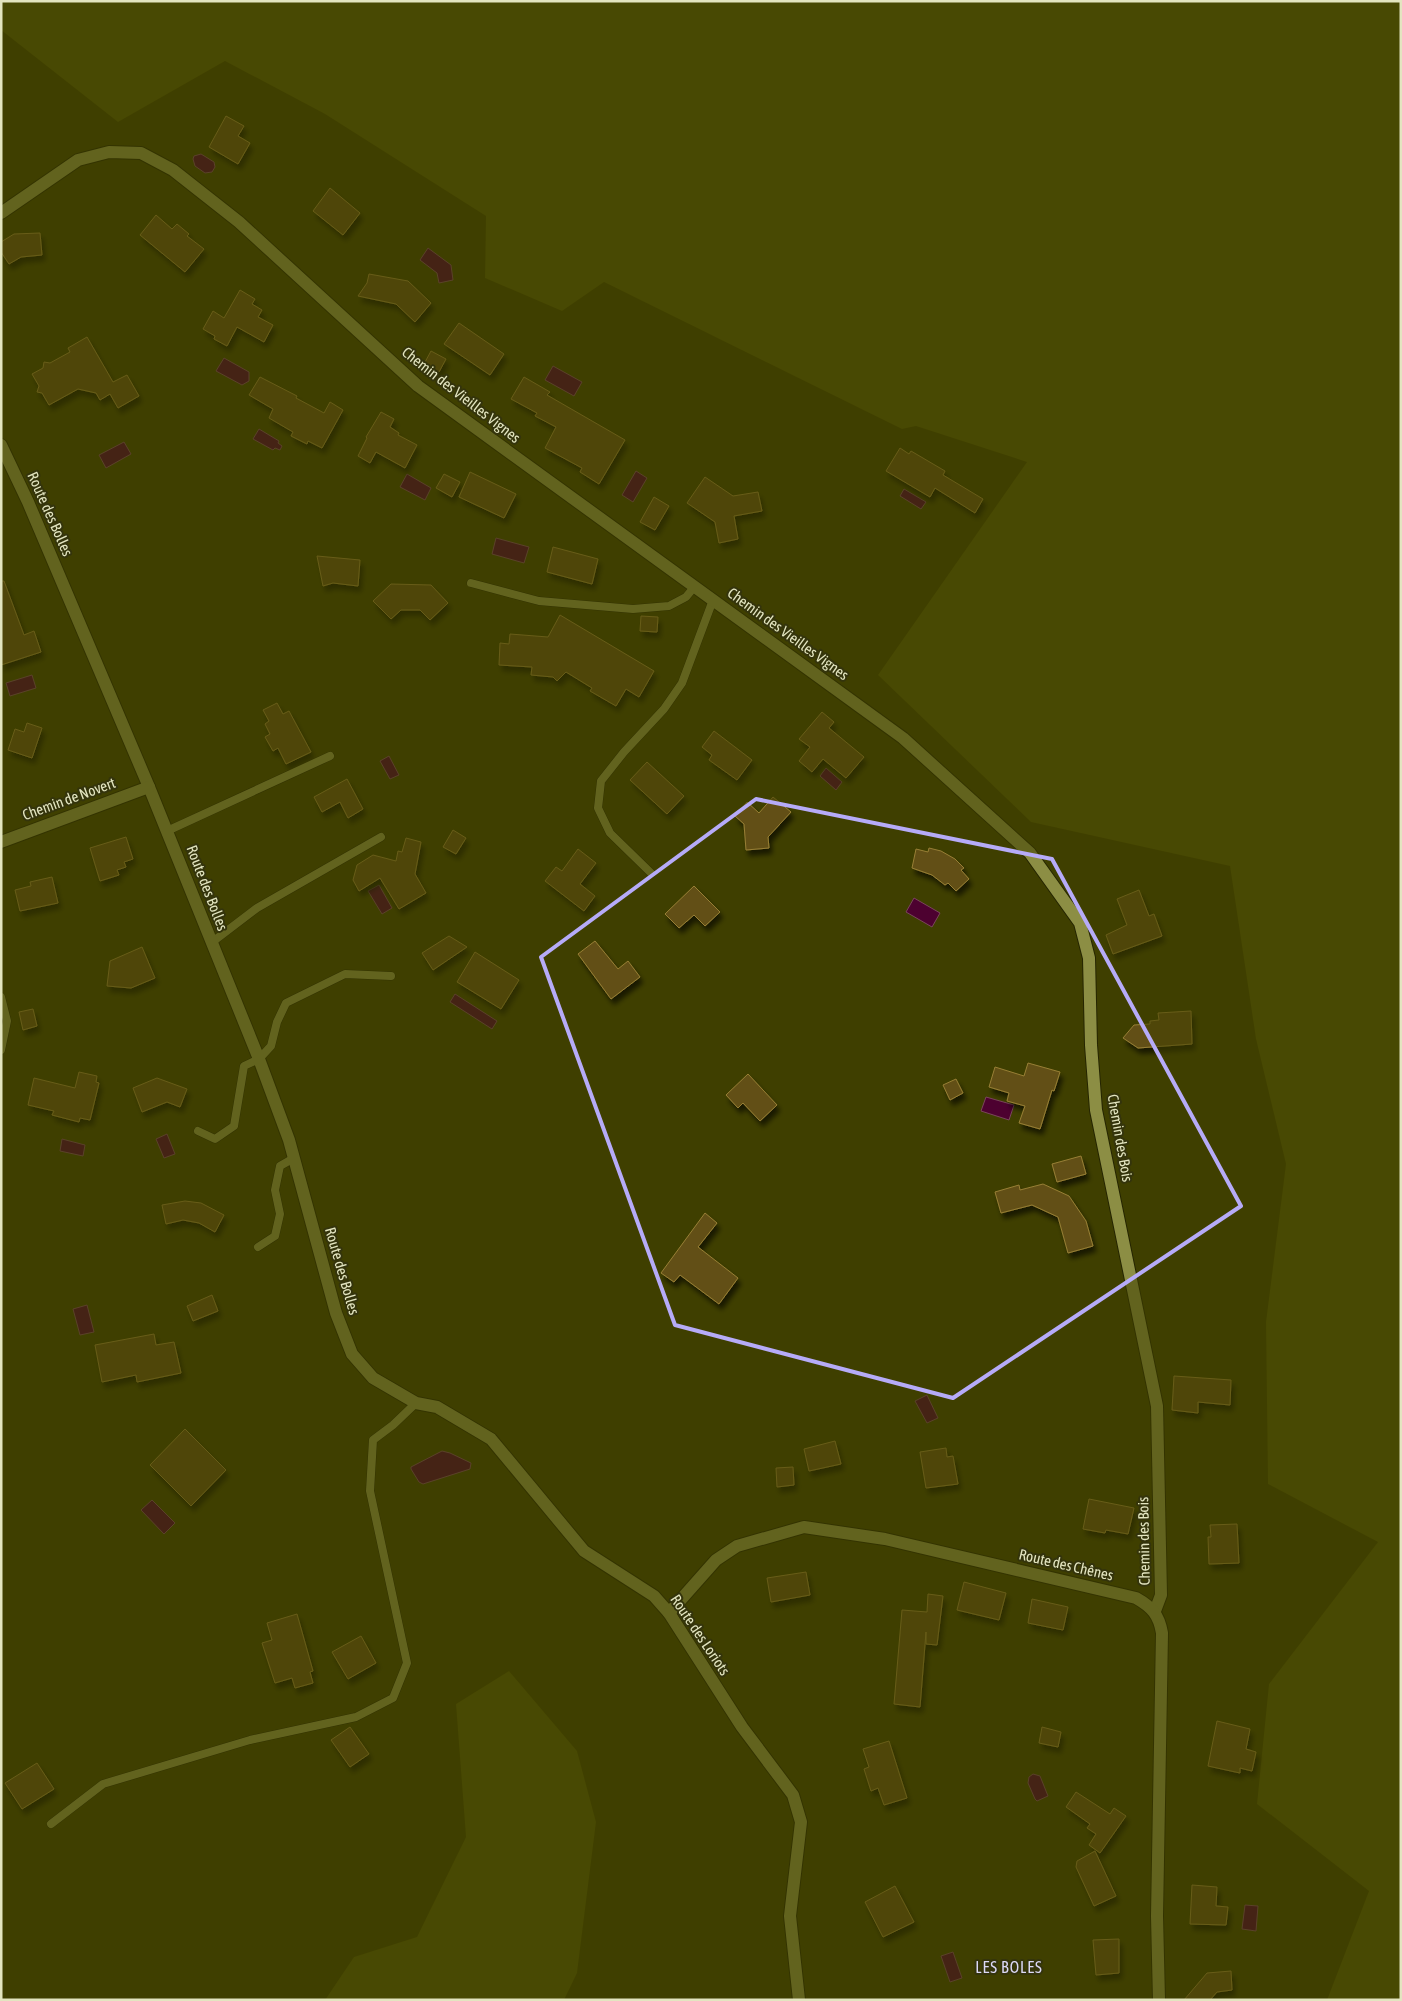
<svg xmlns="http://www.w3.org/2000/svg" width="1402" height="2001" viewBox="0 0 1402 2001" font-family="'Asap Condensed',sans-serif">
<style>
.green{fill:#535407}
.water{fill:#4d0130;stroke:#7a455b}
.building{fill:#625016;stroke:#987f36;filter:url(#shadow)}
.lines{fill:none;stroke-linecap:round;stroke-linejoin:round}
.service-casing{stroke:#252500;stroke-width:9}
.minor-casing{stroke:#252500;stroke-width:14}
.service{stroke:#8c8e44;stroke-width:8}
.minor{stroke:#8c8e44;stroke-width:12}
.marked{fill:none;stroke:#b6abf8;stroke-width:4;stroke-linejoin:round}
.labels{text-anchor:middle;stroke-width:4;stroke-linejoin:round;paint-order:stroke}
.street-label{font-size:15px;fill:#e3e5c0;stroke:#34340c}
.neighbourhood-label{font-size:16px;letter-spacing:1px;fill:#dcd9f6;stroke:#34340c}
</style>
<defs>
<filter id="shadow"><feDropShadow dx="3" dy="5.5" stdDeviation="2.5" flood-color="#0009"/></filter>
</defs>
<rect width="100%" height="100%" fill="#3f3f00"/>
<g class="green">
<path d="M1 1H1401V2000H1327L1369 1891 1257 1804 1269 1684 1378 1542 1268 1484 1266 1322 1286 1164 1256 1039 1230 866 1031 822 878 675 1027 462 916 426 902 429 604 282 562 311 485 278 486 216 325 114 225 61 118 122 1 30Z"/>
<path d="M509 1671 577 1751 596 1822 577 1973 564 2000H325L354 1957 417 1937 466 1837 456 1704Z"/>
</g>
<g class="water">
<path d="M201 154 214 162 215 167 212 172 205 173 195 166 193 159 194 156Z"/>
<path d="M428 248 451 265 453 280 439 283 437 273 420 260Z"/>
<path d="M224 358 249 372V381L242 385 216 371Z"/>
<path d="M553 366 582 382 574 396 545 380Z"/>
<path d="M259 429 279 441 278 443 282 446 280 450 275 448 273 450 253 439Z"/>
<path d="M124 442 131 454 106 468 99 455Z"/>
<path d="M636 471 647 478 633 502 622 495Z"/>
<path d="M407 474 431 488 425 500 400 487Z"/>
<path d="M904 489 926 502 921 509 900 496Z"/>
<path d="M496 538 529 547 524 563 492 554Z"/>
<path d="M32 675 36 688 10 696 6 683Z"/>
<path d="M389 756 399 775 390 779 380 761Z"/>
<path d="M826 768 842 782 836 790 820 776Z"/>
<path d="M379 885 392 908 382 914 368 891Z"/>
<path d="M914 898 940 913 932 927 906 912Z"/>
<path d="M455 994 497 1021 492 1029 450 1002Z"/>
<path d="M986 1097 1014 1105 1009 1120 981 1111Z"/>
<path d="M167 1134 175 1154 164 1158 156 1139Z"/>
<path d="M62 1139 85 1145 83 1156 60 1151Z"/>
<path d="M87 1305 94 1332 80 1335 73 1309Z"/>
<path d="M927 1395 938 1418 927 1423 915 1401Z"/>
<path d="M442 1451 450 1453 471 1463 470 1469 423 1484 419 1482 411 1469V1467Z"/>
<path d="M152 1500 175 1523 164 1534 141 1510Z"/>
<path d="M1033 1774 1040 1776 1048 1796 1037 1801 1035 1799 1028 1783 1029 1777Z"/>
<path d="M1245 1905 1258 1906 1256 1931 1242 1929Z"/>
<path d="M953 1952 962 1978 950 1982 941 1956Z"/>
</g>
<g class="building">
<path d="M226 116 244 126 238 136 250 143 238 164 209 147Z"/>
<path d="M330 188 360 213 343 235 313 211Z"/>
<path d="M156 215 172 229 177 224 189 234 187 236 204 249 185 272 140 235Z"/>
<path d="M40 233 42 255 21 257 9 264 1 252V242L14 234Z"/>
<path d="M369 274 408 281 431 303 415 322 396 304 358 296 367 283Z"/>
<path d="M240 290 255 299 252 304 262 310 258 317 273 325 264 342 237 327 227 346 214 339 215 336 203 329 213 311 224 318Z"/>
<path d="M459 323 504 354 490 375 444 344Z"/>
<path d="M87 337 113 382 127 375 139 396 118 408 110 394 100 400 96 393 78 389 49 405 42 393 37 392 39 386 32 374 43 368 44 362 50 363 70 352 68 348Z"/>
<path d="M431 351 446 359 439 372 424 364Z"/>
<path d="M260 377 297 396 296 398 324 413 330 402 343 410 322 448 308 441 307 444 291 436 293 432 269 418 273 409 249 395Z"/>
<path d="M524 377 550 392 547 395 625 440 599 484 580 472 582 468 545 448 556 427 535 416 537 413 511 399Z"/>
<path d="M381 412 394 419 390 427 399 433 398 435 417 445 405 468 376 452 370 463 358 456 367 438 366 437Z"/>
<path d="M900 448 909 454 911 451 945 471 943 475 983 499 975 513 935 488 930 497 886 471Z"/>
<path d="M470 472 516 494 504 518 459 497Z"/>
<path d="M444 474 460 482 452 497 436 488Z"/>
<path d="M705 477 733 496 758 492 762 511 734 516 738 539 719 543 715 522 687 503Z"/>
<path d="M654 497 669 506 655 530 640 522Z"/>
<path d="M553 547 598 559 592 584 547 572Z"/>
<path d="M317 556 360 560 358 586 333 583 323 586Z"/>
<path d="M1 581H4L24 635 34 631 41 652 1 665Z"/>
<path d="M391 584 431 585 448 603 430 620 420 610H401L391 619 373 601Z"/>
<path d="M560 615 654 671 639 697 626 689 616 706 590 691 592 688 566 672 557 681 553 677 531 675 532 667 499 665 500 643 509 644 510 634 548 637Z"/>
<path d="M641 616 658 617 657 632 640 631Z"/>
<path d="M277 703 283 714 289 711 311 752 286 764 278 748 273 751 265 737 270 734 265 724 269 721 263 710Z"/>
<path d="M822 712 834 722 829 728 864 757 846 778 823 759 812 772 799 761 810 747 799 739Z"/>
<path d="M27 723 42 728 32 758 8 750 15 729 24 732Z"/>
<path d="M714 731 752 760 737 780 709 760 712 755 702 747Z"/>
<path d="M647 762 684 796 667 814 630 780Z"/>
<path d="M347 779 363 809 348 818 340 802 322 812 314 797Z"/>
<path d="M773 797 791 812 768 837 769 848 746 850 744 824 735 816 747 802 759 813Z"/>
<path d="M453 830 466 838 456 854 443 847Z"/>
<path d="M126 837 133 859 124 862 126 867 117 870 119 875 100 881 90 848Z"/>
<path d="M406 838 421 842 415 874 426 893 399 909 380 878 359 891 353 880 357 865 373 855 396 861 398 851 402 852Z"/>
<path d="M929 848 941 851 955 859 964 868 961 870 969 879 956 891 948 883 945 885 932 875 912 868 916 849 928 852Z"/>
<path d="M578 849 596 863 580 884 595 896 584 911 545 881 556 867 562 871Z"/>
<path d="M52 877 58 903 20 911 15 890 31 886 30 882Z"/>
<path d="M694 886 720 912 705 926 694 915 679 928 665 914Z"/>
<path d="M1139 890 1149 916 1154 914 1162 936 1113 954 1106 935 1127 925 1117 899Z"/>
<path d="M449 936 467 947 433 970 422 953Z"/>
<path d="M595 941 618 969 628 961 640 977 611 999 578 954Z"/>
<path d="M142 947 155 978 131 988 107 986 110 961Z"/>
<path d="M475 952 519 980 501 1009 457 982Z"/>
<path d="M33 1009 37 1026 23 1030 19 1012Z"/>
<path d="M1191 1011 1192 1044 1138 1048 1123 1038 1134 1025 1150 1024V1021L1159 1020 1158 1013Z"/>
<path d="M1028 1063 1060 1072 1054 1091 1052 1090 1040 1129 1019 1123 1025 1106 1007 1101 1009 1093 989 1087 995 1067 1024 1076Z"/>
<path d="M79 1072 97 1076 96 1082 99 1083 90 1120 80 1118 79 1122 52 1115 54 1111 28 1105 34 1078 75 1088Z"/>
<path d="M748 1074 777 1105 760 1121 743 1103 738 1108 726 1095Z"/>
<path d="M157 1078 187 1089 180 1107 167 1102 142 1112 133 1088Z"/>
<path d="M956 1079 963 1093 950 1100 943 1085Z"/>
<path d="M1081 1156 1086 1174 1057 1182 1052 1164Z"/>
<path d="M1043 1184 1069 1196 1086 1221 1093 1246 1068 1253 1058 1217 1032 1205 1001 1213 995 1192 1019 1185 1020 1190Z"/>
<path d="M185 1201 201 1203 224 1215 215 1232 199 1223 183 1220 166 1224 162 1205Z"/>
<path d="M705 1213 717 1223 698 1247 738 1278 719 1304 680 1275 674 1282 661 1273Z"/>
<path d="M212 1295 218 1311 193 1321 187 1306Z"/>
<path d="M154 1334 156 1345 174 1342 181 1373 137 1382 136 1375 102 1382 95 1345Z"/>
<path d="M1174 1376 1231 1380 1230 1405 1198 1402V1413L1172 1410Z"/>
<path d="M185 1429 226 1470 191 1506 150 1465Z"/>
<path d="M835 1441 841 1464 809 1471 804 1449Z"/>
<path d="M946 1448 947 1457 953 1456 958 1484 926 1488 920 1452Z"/>
<path d="M793 1467 794 1485 777 1487 776 1468Z"/>
<path d="M1089 1499 1134 1508 1128 1534 1106 1530 1105 1533 1083 1529Z"/>
<path d="M1237 1524 1239 1563 1209 1564 1208 1537H1211L1210 1525Z"/>
<path d="M806 1572 810 1595 771 1602 767 1578Z"/>
<path d="M964 1582 1006 1593 999 1620 957 1610Z"/>
<path d="M928 1594 943 1596 937 1645 926 1644V1632L920 1707 894 1704 902 1610 927 1612Z"/>
<path d="M1032 1599 1068 1607 1063 1630 1028 1623Z"/>
<path d="M297 1614 313 1671 310 1672 313 1683 295 1688 292 1678 275 1683 262 1643 272 1640 267 1623Z"/>
<path d="M361 1636 376 1663 348 1679 332 1652Z"/>
<path d="M1217 1721 1250 1729 1246 1749 1256 1752 1252 1771 1240 1768V1773L1208 1766Z"/>
<path d="M350 1727 369 1754 350 1767 331 1740Z"/>
<path d="M1042 1727 1061 1732 1058 1747 1039 1743Z"/>
<path d="M889 1741 907 1798 884 1805 878 1788 871 1791 864 1769 869 1767 863 1749Z"/>
<path d="M37 1763 54 1789 22 1809 5 1783Z"/>
<path d="M1076 1792 1110 1814 1114 1808 1126 1816 1100 1853 1089 1845 1096 1834 1087 1828 1090 1824 1066 1807Z"/>
<path d="M1095 1851 1116 1896 1094 1906 1076 1867 1077 1861Z"/>
<path d="M1192 1885 1217 1887 1216 1906 1228 1907 1226 1925 1190 1924Z"/>
<path d="M895 1886 914 1922 883 1937 865 1902Z"/>
<path d="M1119 1939V1973L1096 1975 1093 1940Z"/>
<path d="M1231 1971 1232 1990 1217 1992 1210 2000H1184L1207 1973Z"/>
</g>
<g class="lines">
<defs>
<g id="service">
<path d="M471 583 539 601 633 609 669 606 686 597 695 586"/>
<path d="M167 831 330 756"/>
<path d="M651 873 610 833 598 808 601 781 624 752 664 709 682 683 713 600"/>
<path d="M211 943 257 908 381 837"/>
<path d="M1 997 7 1021 1 1050"/>
<path d="M198 1131 215 1139 234 1126 244 1066 259 1059 271 1046 277 1022 286 1003 345 974 391 976"/>
<path d="M258 1247 275 1236 280 1214 275 1190 280 1166 294 1158"/>
<path d="M51 1824 103 1784 250 1740 356 1717 393 1698 407 1663 370 1491 373 1440 393 1425 416 1403"/>
</g>
<g id="minor">
<path d="M1 213 78 160 109 152 141 153 173 170 239 222 418 386 903 738 1030 853 1080 923 1089 958 1091 1045 1096 1110 1157 1406 1161 1595 1155 1611"/>
<path d="M1 445 28 502 149 787 259 1059 289 1140 336 1313 352 1354 373 1378 416 1403 437 1407 491 1439 584 1551 654 1596 669 1613 742 1727 793 1795 801 1822 790 1916 799 2000"/>
<path d="M1 842 149 787"/>
<path d="M669 1613 716 1560 737 1546 804 1527 885 1539 1136 1598C1152 1607 1159 1615 1162 1633L1157 1916 1159 2000"/>
</g>
</defs>
<use href="#service" class="service-casing"/>
<use href="#minor" class="minor-casing"/>
<use href="#service" class="service"/>
<use href="#minor" class="minor"/>
</g>
<path d="M0 0H1402V2001H0ZM756 799 1052 859 1241 1206 953 1398 675 1325 541 957Z" fill="#3f3f00" fill-opacity=".55" fill-rule="evenodd"/>
<path class="marked" d="M756 799 1052 859 1241 1206 953 1398 675 1325 541 957Z"/>
<g class="labels">
<g class="street-label">
<text transform="translate(461 395) rotate(38)" y="5">Chemin des Vieilles Vignes</text>
<text transform="translate(50 514) rotate(66)" y="5">Route des Bolles</text>
<text transform="translate(788 634) rotate(36)" y="5">Chemin des Vieilles Vignes</text>
<text transform="translate(69 799) rotate(-20)" y="5">Chemin de Novert</text>
<text transform="translate(207 888) rotate(69)" y="5">Route des Bolles</text>
<text transform="translate(1120 1138) rotate(80)" y="5">Chemin des Bois</text>
<text transform="translate(342 1271) rotate(74)" y="5">Route des Bolles</text>
<text transform="translate(1144 1541) rotate(-91)" y="5">Chemin des Bois</text>
<text transform="translate(1066 1565) rotate(13)" y="5">Route des Chênes</text>
<text transform="translate(700 1635) rotate(56)" y="5">Route des Loriots</text>
</g>
<g class="neighbourhood-label">
<text x="1009" y="1973">LES BOLES</text>
</g>
</g>
<rect width="1402" height="2001" fill="none" stroke="#e3e5c0" stroke-width="5"/>
</svg>
